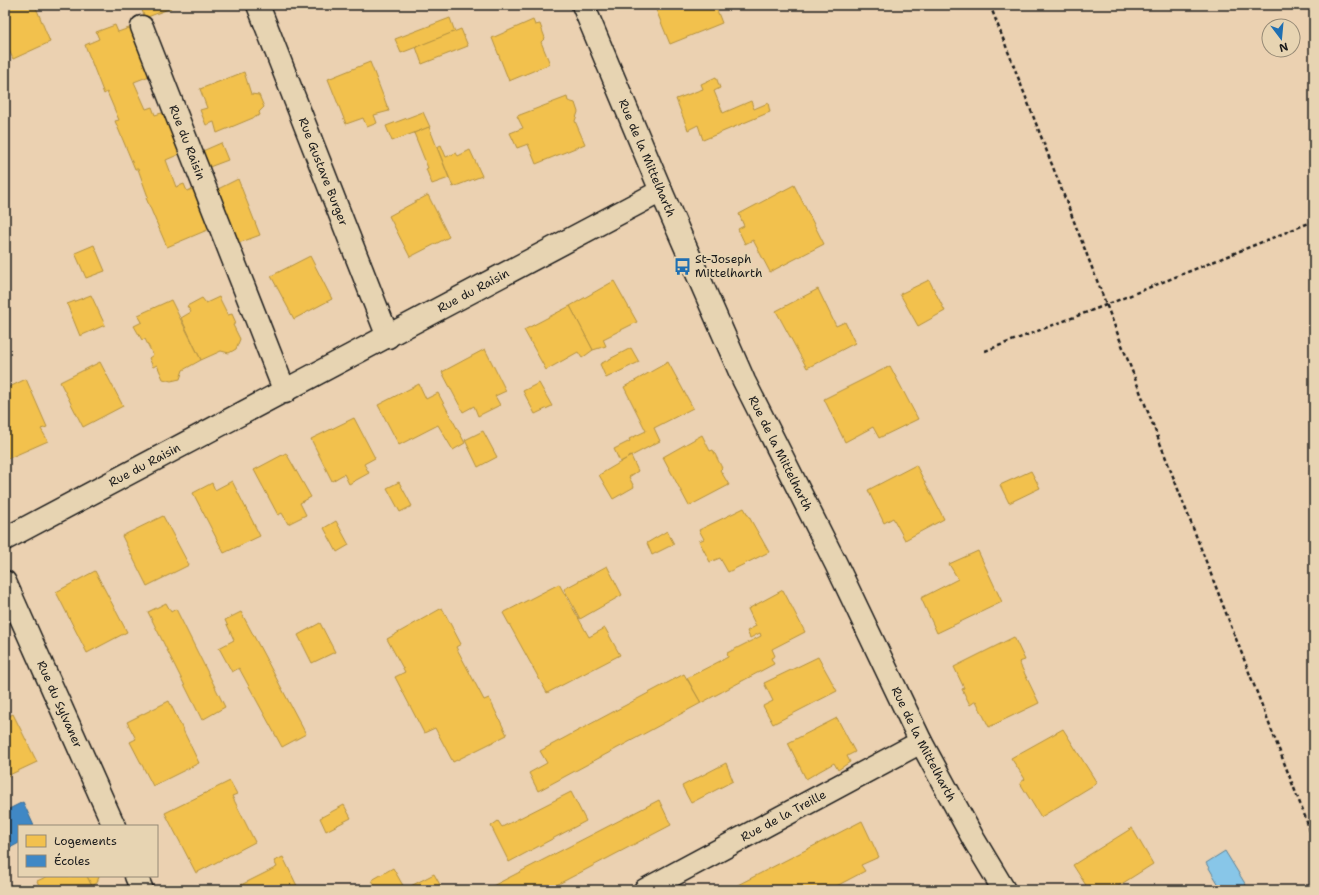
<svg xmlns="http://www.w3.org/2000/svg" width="1319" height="895" viewBox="0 0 1319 895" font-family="'Shantell Sans',sans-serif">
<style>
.water{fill:#88c6e8;stroke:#5d8296}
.homes{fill:#f2c14e;stroke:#b2903f}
.schools{fill:#3f88c5;stroke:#346892}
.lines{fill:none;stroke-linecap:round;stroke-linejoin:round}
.pedestrian-casing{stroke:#1c1c1c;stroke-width:25}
.minor-casing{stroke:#1c1c1c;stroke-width:25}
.tertiary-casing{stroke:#1c1c1c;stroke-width:25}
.path{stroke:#1c1c1c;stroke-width:2.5;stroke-dasharray:4 3;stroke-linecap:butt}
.pedestrian{stroke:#e7d4b2;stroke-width:22}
.minor{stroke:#e7d4b2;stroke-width:22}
.tertiary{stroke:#e7d4b2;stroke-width:22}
.labels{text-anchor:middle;stroke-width:4;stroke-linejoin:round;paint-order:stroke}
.street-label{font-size:12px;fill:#1c1c1c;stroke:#e7d4b2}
.poi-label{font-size:12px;fill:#1c1c1c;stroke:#e7d4b2;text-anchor:start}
</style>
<rect width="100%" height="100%" fill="#ebd1b1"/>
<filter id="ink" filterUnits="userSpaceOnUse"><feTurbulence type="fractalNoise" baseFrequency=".025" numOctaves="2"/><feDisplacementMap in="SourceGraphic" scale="8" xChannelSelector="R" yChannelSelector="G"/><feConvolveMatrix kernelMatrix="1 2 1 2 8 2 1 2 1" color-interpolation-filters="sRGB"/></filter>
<g filter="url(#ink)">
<path class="water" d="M1225 851 1249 890H1222L1206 863Z"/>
<g class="homes">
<path d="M5 5H35L50 42 13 59 5 41Z"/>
<path d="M140 5H170L171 8 145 18Z"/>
<path d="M654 5H715L722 23 670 44Z"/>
<path d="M450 18 455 32 401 53 395 39Z"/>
<path d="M533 20 535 25 540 24 545 38 541 42 550 64 509 81 492 38Z"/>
<path d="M115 25 118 32 132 27 152 75 134 82 146 109 152 107 155 115 165 112 182 153 166 160 176 187 184 184 187 191 195 188 212 228 167 247 146 198 148 197 138 169H135L115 121 119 120 107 92 104 94 85 45 99 39 96 32Z"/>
<path d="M461 29 468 46 422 64 416 47Z"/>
<path d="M370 62 389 111 374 115 377 123 367 127 363 118 346 124 328 79Z"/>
<path d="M244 72 251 94 259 95 264 107 259 112 260 115 217 133 214 122 206 125 200 110 207 108 200 89Z"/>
<path d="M716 77 720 88 714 91 723 113 751 101 754 109 768 103 770 112 703 140 698 125 688 130 676 99 703 89 701 84Z"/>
<path d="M567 97 568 101 575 103 578 112 575 121 585 144 536 164 528 144 517 148 510 133 523 128 517 116Z"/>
<path d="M423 112 430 127 392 141 386 126Z"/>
<path d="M429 127 449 178 432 184 426 169 428 168 414 133Z"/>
<path d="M221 143 228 160 204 169 198 153Z"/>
<path d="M441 145 446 157 456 153 458 156 470 150 482 176 453 187 437 147Z"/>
<path d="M238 179 260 235 236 244 214 191Z"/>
<path d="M794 185 824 244 770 272 753 240 745 244 738 229 744 226 739 214Z"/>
<path d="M428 195 449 237 410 257 389 216Z"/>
<path d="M94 245 105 271 86 278 75 253Z"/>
<path d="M310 256 332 299 294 319 271 276Z"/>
<path d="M929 280 945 311 918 326 900 294Z"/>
<path d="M614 281 637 322 603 339 606 346 593 350 570 306Z"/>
<path d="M818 289 836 326 845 322 855 343 807 368 776 311Z"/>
<path d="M91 295 105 325 80 336 67 304Z"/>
<path d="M219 297 228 315 232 314 236 323 233 325 240 339 236 349 229 353 221 351 201 360 181 318 191 312 187 306 202 298 206 303Z"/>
<path d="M171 300 201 360 183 370 180 379 171 381 163 379 157 365 153 367 149 358 153 355 145 339 142 340 134 326 142 322 138 315Z"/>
<path d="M570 306 593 350 582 358 578 352 546 370 524 330Z"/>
<path d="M631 348 639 362 606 378 600 364Z"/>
<path d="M485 349 506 391 495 396 500 405 478 416 474 406 463 412 442 372Z"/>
<path d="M100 362 123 406 83 427 60 382Z"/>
<path d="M668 362 693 408 654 428 660 441 620 462 614 449 630 441 629 439 646 431 624 387Z"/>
<path d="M890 366 918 419 879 438 873 427 845 442 824 399Z"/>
<path d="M26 379 47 427 41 429 48 441 7 459 5 455V389Z"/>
<path d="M539 383 552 406 535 414 523 391Z"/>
<path d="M419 384 426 399 438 393 465 443 453 450 438 425 399 445 378 405Z"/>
<path d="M354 418 375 458 364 464 369 473 349 484 344 474 332 481 311 439Z"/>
<path d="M483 431 497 457 478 467 465 440Z"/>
<path d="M702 435 710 451 713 450 722 468 720 470 729 485 689 506 663 457Z"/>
<path d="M286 453 311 497 300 503 306 515 288 524 282 513 278 515 254 470Z"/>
<path d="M631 456 638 471 629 477 634 487 613 499 599 475Z"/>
<path d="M916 465 944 519 905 540 893 518 884 523 868 490Z"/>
<path d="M1031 471 1040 488 1009 503 1000 485Z"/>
<path d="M232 481 260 536 224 553 193 493 212 483 215 490Z"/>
<path d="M399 482 412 506 400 512 387 488Z"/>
<path d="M744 508 769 552 728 572 720 558 710 562 699 541 704 539 699 530Z"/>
<path d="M163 516 189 565 147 586 122 536Z"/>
<path d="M336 521 349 545 337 552 324 528Z"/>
<path d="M667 531 674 544 652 555 647 543Z"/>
<path d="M978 551 1002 602 937 633 921 598 958 579 949 564Z"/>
<path d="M607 566 622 595 580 619 564 589Z"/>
<path d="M95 571 127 632 87 653 56 592Z"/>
<path d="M559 584 589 637 605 628 620 655 547 693 503 613Z"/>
<path d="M783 590 805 632 772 649 775 656 771 658 774 664 701 703 687 678 728 657 727 653 761 636 760 633 750 638 747 631 756 626 748 609Z"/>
<path d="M166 603 171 612 176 609 225 707 202 720 148 612Z"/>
<path d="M442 608 461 644 456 647 484 700 489 698 507 735 453 762 435 728 424 733 395 677 405 672 387 639Z"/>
<path d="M241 612 306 734 282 747 239 668 232 672 219 648 234 640 225 620Z"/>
<path d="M320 623 335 652 312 663 298 635Z"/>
<path d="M1014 637 1025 660 1019 662 1039 703 989 727 976 701 970 705 962 689 964 688 954 667Z"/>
<path d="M818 657 837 691 773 724 763 706 773 701 764 683Z"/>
<path d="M684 674 701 703 538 791 529 773 547 763 540 751Z"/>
<path d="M169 701 199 763 153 786 130 742 136 739 127 722Z"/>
<path d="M13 714 37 762 5 777V718Z"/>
<path d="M837 718 855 752 847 756 850 762 838 770 834 763 806 779 788 743Z"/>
<path d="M1063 729 1097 783 1041 817 1020 783 1025 779 1011 758Z"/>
<path d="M726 763 733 781 691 803 682 786Z"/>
<path d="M230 781 237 794 232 796 255 842 196 873 165 813Z"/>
<path d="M571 792 586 821 509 862 491 826 498 821 502 827Z"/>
<path d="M659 800 671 825 547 890H485Z"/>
<path d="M344 805 351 818 326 831 320 818Z"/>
<path d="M862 821 879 857 861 865 865 871 829 890H728Z"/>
<path d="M1132 828 1153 864 1112 890H1089L1073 865Z"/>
<path d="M283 857 299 890H233V889L277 867 274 861Z"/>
<path d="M393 868 405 889 434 874 443 890H377L372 880Z"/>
<path d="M48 876H87L94 890H41L37 881Z"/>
<path d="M87 876H99L97 883 92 886Z"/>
</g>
<path class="schools" d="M23 802 34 826H19V843L6 850 5 811Z"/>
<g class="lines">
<defs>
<g id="pedestrian">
<path id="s1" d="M142 27 285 392"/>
</g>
<g id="minor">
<path id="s2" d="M258 5 388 337"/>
<path id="s3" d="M5 539 661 191 744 381 836 564 921 742 974 840 1004 890"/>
<path id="s4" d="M5 582 114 826"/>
<path d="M136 876 142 890"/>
<path id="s5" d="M645 890 921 742"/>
</g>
<path id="tertiary" d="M583 5 661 191"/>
</defs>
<use href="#pedestrian" class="pedestrian-casing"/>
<use href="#minor" class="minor-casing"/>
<use href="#tertiary" class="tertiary-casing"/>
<g class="path">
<path d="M990 5 1306 819 1314 844"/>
<path d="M985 351 1106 305 1314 221"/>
</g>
<use href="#pedestrian" class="pedestrian"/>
<use href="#minor" class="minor"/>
<use href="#tertiary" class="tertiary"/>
</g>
</g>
<defs>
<symbol id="bus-bare" viewBox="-9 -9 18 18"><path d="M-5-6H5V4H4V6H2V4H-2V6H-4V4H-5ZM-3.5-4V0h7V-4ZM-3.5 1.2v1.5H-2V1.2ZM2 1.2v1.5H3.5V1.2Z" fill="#1f6fb2" stroke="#e7d4b2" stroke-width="2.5" paint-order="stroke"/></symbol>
</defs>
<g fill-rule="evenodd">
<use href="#bus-bare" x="670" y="254" width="25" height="25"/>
</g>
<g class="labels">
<g class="street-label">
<text dy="4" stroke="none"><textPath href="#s1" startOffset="124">Rue du Raisin</textPath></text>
<text transform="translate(647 158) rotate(67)" y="4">Rue de la Mittelharth</text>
<text dy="4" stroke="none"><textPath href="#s2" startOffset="179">Rue Gustave Burger</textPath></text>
<text dy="4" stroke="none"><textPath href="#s3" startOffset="530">Rue du Raisin</textPath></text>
<text dy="4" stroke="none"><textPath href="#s3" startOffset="1031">Rue de la Mittelharth</textPath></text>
<text dy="4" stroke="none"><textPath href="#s3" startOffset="158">Rue du Raisin</textPath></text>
<text dy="4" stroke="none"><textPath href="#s4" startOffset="134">Rue du Sylvaner</textPath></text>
<text dy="4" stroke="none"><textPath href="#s3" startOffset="1355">Rue de la Mittelharth</textPath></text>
<text dy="4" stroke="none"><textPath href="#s5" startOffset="157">Rue de la Treille</textPath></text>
</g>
<g class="poi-label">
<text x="695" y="263">St-Joseph<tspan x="695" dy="14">Mittelharth</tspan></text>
</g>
</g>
<rect width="1319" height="895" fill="none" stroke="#e7d4b2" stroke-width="20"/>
<rect x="10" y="10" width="1299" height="875" fill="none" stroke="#1c1c1c" stroke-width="1.5" filter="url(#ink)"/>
<rect x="18" y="825" width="140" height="52" fill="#e7d4b2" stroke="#968a76"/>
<rect x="26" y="835" width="20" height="12" fill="#f2c14e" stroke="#968a76"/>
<text x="54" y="845" font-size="12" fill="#1c1c1c">Logements</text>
<rect x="26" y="855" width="20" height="12" fill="#3f88c5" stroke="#968a76"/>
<text x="54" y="865" font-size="12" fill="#1c1c1c">Écoles</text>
<g transform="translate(1281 38) rotate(164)"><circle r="19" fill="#e7d4b2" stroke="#968a76"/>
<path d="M0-3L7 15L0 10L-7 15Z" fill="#1f6fb2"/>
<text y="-6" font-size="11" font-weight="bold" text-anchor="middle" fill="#1c1c1c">N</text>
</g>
</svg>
